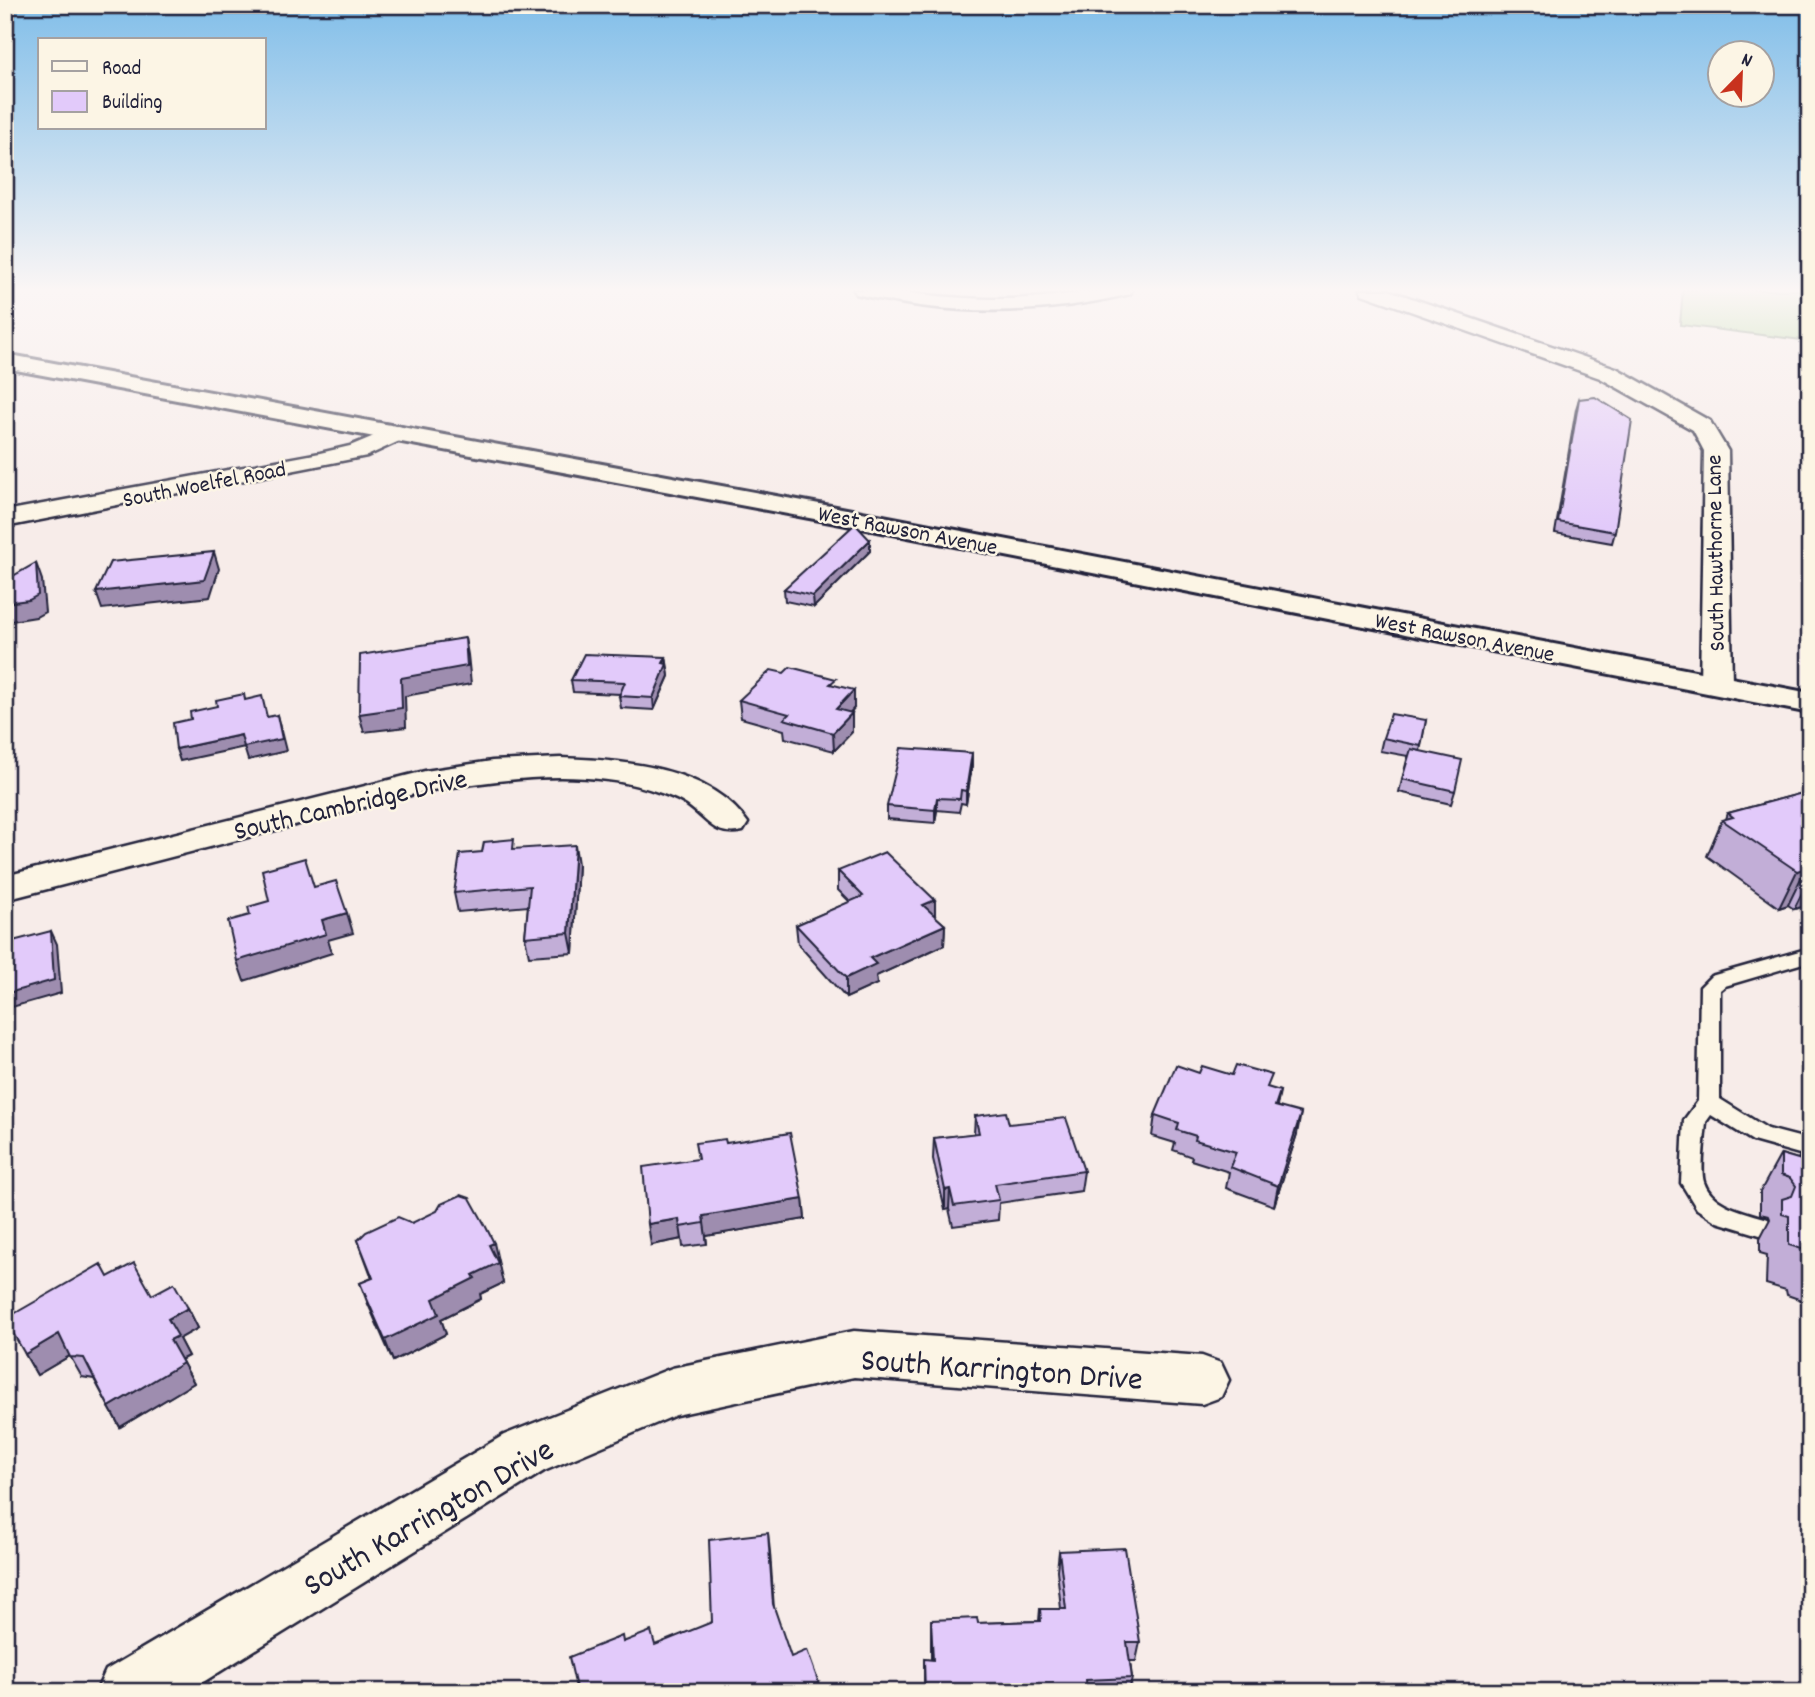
<svg xmlns="http://www.w3.org/2000/svg" width="1815" height="1697" viewBox="0 0 1815 1697" font-family="Dekko,sans-serif">
<style>
.green{fill:#abd796;stroke:#667c68;stroke-width:2}
.lines{fill:none;stroke-linecap:round;stroke-linejoin:round}
.service-casing{stroke:#22223b;stroke-width:5}
.minor-casing{stroke:#22223b;stroke-width:5}
.secondary-casing{stroke:#22223b;stroke-width:6}
.service{fill:#fcf5e5;fill-rule:evenodd}
.minor{fill:#fcf5e5;fill-rule:evenodd}
.secondary{fill:#fcf5e5;fill-rule:evenodd}
.wall{fill:#c2aed7;stroke:#22223b;stroke-width:2}
.shaded-wall{fill:#9e8daf;stroke:#22223b;stroke-width:2}
.building{fill:#e2cafa;stroke:#22223b;stroke-width:2}
.labels{text-anchor:middle;stroke-width:5;stroke-linejoin:round;paint-order:stroke}
.far-street-label{font-size:23px;fill:#22223b;stroke:#fcf5e5}
.street-label{font-size:28px;fill:#22223b;stroke:#fcf5e5}
.near-street-label{font-size:33px;fill:#22223b;stroke:#fcf5e5}
</style>
<rect width="100%" height="100%" fill="#f7ece9"/>
<filter id="ink" filterUnits="userSpaceOnUse"><feTurbulence type="fractalNoise" baseFrequency=".0143" numOctaves="2"/><feDisplacementMap in="SourceGraphic" scale="14" xChannelSelector="R" yChannelSelector="G"/><feConvolveMatrix kernelMatrix="1 2 1 2 8 2 1 2 1" color-interpolation-filters="sRGB"/></filter>
<g filter="url(#ink)">
<path class="green" d="M1683 290H1810V341L1680 325Z"/>
<g class="lines">
<defs>
<path id="service" d="M1810 948V961L1725 986 1720 990V1099L1768 1129 1810 1140V1157L1753 1141 1711 1115 1706 1122C1705 1137 1700 1170 1704 1182 1712 1207 1747 1212 1768 1219L1772 1226 1768 1233 1760 1235 1717 1222 1697 1209 1681 1183 1684 1120 1698 1101 1700 987 1711 976Z"/>
<g id="minor">
<path d="M854 290C900 290 946 299 993 299 1040 300 1086 290 1132 290L1130 294C1040 316 946 316 856 294Z"/>
<path d="M1360 290H1388L1616 368 1710 421 1728 451 1732 684 1727 691 1716 693 1705 691 1700 684 1704 451 1693 430 1600 378 1362 294Z"/>
<path d="M398 426 406 428 410 433 406 438 367 456 5 527V511L320 453 350 446Z"/>
<path d="M560 758C622 760 709 766 748 823L743 831C713 838 707 817 684 803 674 797 661 793 649 789 578 767 498 780 426 791L5 900V876L425 771 492 761Z"/>
<path d="M854 1331 1202 1356 1221 1363 1229 1380 1221 1397 1202 1404 854 1377 676 1415 544 1471 187 1692H96L106 1670 504 1435 672 1368Z"/>
</g>
<path id="secondary" d="M5 354 836 507 1810 693V713L836 523 5 368Z"/>
</defs>
<use href="#service" class="service-casing"/>
<use href="#minor" class="minor-casing"/>
<use href="#secondary" class="secondary-casing"/>
<use href="#service" class="service"/>
<use href="#minor" class="minor"/>
<use href="#secondary" class="secondary"/>
</g>
<g class="wall">
<path d="M1579 399 1615 532 1612 543 1555 533 1576 409Z"/>
<path d="M870 540V551L814 607 785 601 784 589Z"/>
<path d="M666 657 669 676 654 710 621 708 619 696 620 694 573 692 571 680Z"/>
<path d="M836 686 854 708 850 713H852V732L834 751 785 738 784 730 741 718 739 700Z"/>
<path d="M1426 720 1420 751 1455 791 1451 804 1399 792 1408 756 1380 751 1383 738Z"/>
<path d="M972 753V766L966 804 961 803 959 812 937 810 935 823 887 819V806Z"/>
<path d="M1810 791V905L1794 909 1788 905 1779 908 1707 856 1722 820 1726 819 1728 813Z"/>
<path d="M516 849 578 864 573 953 529 956 525 937 528 906 458 912 454 893Z"/>
<path d="M838 871 935 916 945 925 944 945 876 976 877 984 846 998 798 944 796 925 850 902 838 890Z"/>
<path d="M1199 1073 1280 1091 1277 1106 1297 1134 1274 1206 1226 1188 1229 1172 1191 1160 1192 1157 1173 1150 1175 1143 1152 1136 1155 1115Z"/>
<path d="M975 1116 1009 1124 1084 1171 1081 1191 999 1203 998 1220 953 1226 949 1209 945 1210 933 1159 934 1138 974 1134Z"/>
<path d="M726 1143 803 1199 805 1219 706 1236 707 1244 683 1247 682 1239 651 1245 698 1159Z"/>
<path d="M1801 1153 1810 1156V1303L1787 1295 1786 1290 1766 1284 1767 1255 1760 1253V1238L1770 1219 1769 1216 1760 1214V1192L1781 1154 1798 1159Z"/>
<path d="M358 1240 499 1264H498L503 1283 480 1294 481 1299 441 1319 446 1334 393 1361 368 1304 360 1283 372 1278Z"/>
<path d="M152 1295 188 1308 198 1328 179 1339 188 1356 181 1360 194 1383 120 1427 94 1379 82 1377 70 1356 37 1375 25 1354Z"/>
<path d="M1059 1551 1140 1642 1136 1661H1130L1132 1678 1129 1692H924V1659L931 1660V1620L978 1623 1039 1621 1040 1609H1061L1057 1570Z"/>
</g>
<g class="shaded-wall">
<path d="M870 540V551L814 607 813 596Z"/>
<path d="M214 552 219 569 210 597 102 609 96 592Z"/>
<path d="M36 563 42 580 45 612 36 617 5 622V603Z"/>
<path d="M465 638 468 655 471 684 405 696 406 727 364 732 359 714 401 678Z"/>
<path d="M666 657 669 676 654 710 653 698Z"/>
<path d="M854 690V708L837 727 836 709Z"/>
<path d="M852 713V732L834 751 833 733Z"/>
<path d="M277 715 286 751 248 760 244 747Z"/>
<path d="M241 735 245 747 180 761 176 749Z"/>
<path d="M972 753V766L966 804V791Z"/>
<path d="M5 787 8 792 7 826H5Z"/>
<path d="M937 798V810L935 823V810Z"/>
<path d="M575 845 578 864 573 953 569 933Z"/>
<path d="M1806 868 1788 905 1779 908 1797 871Z"/>
<path d="M1810 877V905L1794 909Z"/>
<path d="M935 900V919L923 905Z"/>
<path d="M347 913 353 933 328 940 332 953 244 981 237 961 322 920Z"/>
<path d="M945 925 944 945 876 976 877 984 846 998V978L870 958Z"/>
<path d="M51 931 57 944 61 993 5 1009V994Z"/>
<path d="M1301 1113 1297 1134 1274 1206 1278 1186Z"/>
<path d="M950 1189 949 1209 945 1210V1190Z"/>
<path d="M803 1199 805 1219 706 1236 707 1244 703 1216Z"/>
<path d="M679 1219 682 1239 651 1245 648 1224Z"/>
<path d="M494 1243 503 1283 480 1294 481 1299 441 1319 446 1334 393 1361 385 1340 433 1299 473 1275 489 1245Z"/>
<path d="M188 1308 198 1328 179 1339 188 1356 180 1360 170 1340 168 1319Z"/>
<path d="M59 1334 71 1355 37 1375 25 1354Z"/>
<path d="M183 1363 194 1383 120 1427 109 1407Z"/>
<path d="M768 1533 770 1552 775 1623 773 1604Z"/>
</g>
<g class="building">
<path d="M1595 397 1632 420 1615 532 1558 522 1579 399Z"/>
<path d="M855 524 870 540 813 596 784 589Z"/>
<path d="M214 552 204 580 96 592 110 562Z"/>
<path d="M36 563 38 595 29 600 5 603V578L11 577Z"/>
<path d="M465 638 467 666 401 678 402 708 359 714 360 655Z"/>
<path d="M584 654 666 657 663 663 667 664 653 698 619 696 625 682 571 680Z"/>
<path d="M790 667 836 679 830 684 854 690 836 709 852 713 833 733 784 719 789 714 739 700 771 670 784 673Z"/>
<path d="M244 694 245 700 262 696 267 717 277 715 282 739 244 747 241 735 176 749 173 723 191 719 190 712 217 706 216 700Z"/>
<path d="M1391 714 1426 720 1421 746 1383 738Z"/>
<path d="M901 748 972 753 966 791 961 790 960 799 937 798 935 810 887 806Z"/>
<path d="M1411 749 1462 760 1455 791 1402 779Z"/>
<path d="M1810 791V871L1806 868 1797 871 1722 820 1733 817 1728 813Z"/>
<path d="M514 839 513 849 575 845 569 933 525 937 530 886 454 893 460 854 482 852 484 842Z"/>
<path d="M885 852 935 900 923 905 945 925 870 958 876 964 846 978 796 925 863 896 838 871Z"/>
<path d="M305 858 314 887 336 881 347 913 322 920 326 934 237 961 228 921 250 915 248 907 269 901 262 870Z"/>
<path d="M51 931 54 980 5 994V943Z"/>
<path d="M1176 1065 1199 1073 1202 1066 1232 1075 1236 1065 1272 1075 1267 1087 1280 1091 1275 1106 1301 1113 1278 1186 1230 1167 1236 1152 1195 1140 1196 1136 1177 1130 1179 1123 1155 1115Z"/>
<path d="M1006 1112 1009 1124 1066 1118 1084 1171 995 1184 999 1200 954 1206 950 1189 945 1190 934 1138 979 1133 975 1116Z"/>
<path d="M790 1133 803 1199 703 1216 704 1223 680 1227 679 1219 648 1224 643 1167 698 1159 695 1143 725 1139 726 1143Z"/>
<path d="M1801 1153 1810 1156V1256L1809 1251 1789 1245V1216L1782 1214V1199L1792 1196 1796 1186 1790 1178 1781 1175V1154L1801 1160Z"/>
<path d="M461 1195 470 1198 485 1225 494 1243 489 1245 498 1263 473 1275 475 1278 433 1299 439 1314 385 1340 360 1283 373 1278 358 1240 366 1232 398 1217 412 1223 437 1211 441 1204Z"/>
<path d="M134 1263 152 1295 174 1283 188 1308 168 1319 178 1336 170 1340 183 1363 109 1407 84 1358 70 1357 59 1334 25 1354 5 1319 101 1264 108 1277Z"/>
<path d="M768 1533 773 1604 791 1657 807 1650 821 1689 814 1692H577L569 1657 622 1636 623 1642 651 1631 655 1645 712 1622 709 1540Z"/>
<path d="M1125 1548 1140 1642H1127L1132 1678 1086 1680 1087 1692H925L924 1659 933 1660 931 1620 977 1618 978 1623 1041 1621 1040 1609H1066L1059 1551Z"/>
</g>
</g>
<linearGradient id="sky" x2="0" y2="1"><stop stop-color="#81bee9"/><stop offset="0.55" stop-color="#fbf6f5"/><stop offset="1" stop-color="#fbf6f5" stop-opacity="0"/></linearGradient>
<rect width="1815" height="528" fill="url(#sky)"/>
<g class="labels">
<g class="far-street-label">
<text transform="translate(204 483) rotate(-11)" y="8">South Woelfel Road</text>
<text transform="translate(908 529) rotate(11)" y="8">West Rawson Avenue</text>
<text transform="translate(1714 553) rotate(-91)" y="8">South Hawthorne Lane</text>
<text transform="translate(1465 636) rotate(11)" y="8">West Rawson Avenue</text>
</g>
<g class="street-label">
<text transform="translate(350 803) rotate(-13)" y="10">South Cambridge Drive</text>
</g>
<g class="near-street-label">
<text transform="translate(1002 1367) rotate(4)" y="12">South Karrington Drive</text>
<text transform="translate(427 1515) rotate(-30)" y="12">South Karrington Drive</text>
</g>
</g>
<rect width="1815" height="1697" fill="none" stroke="#fcf5e5" stroke-width="28"/>
<rect x="14" y="14" width="1787" height="1669" fill="none" stroke="#22223b" stroke-width="2.5" filter="url(#ink)"/>
<rect x="38" y="38" width="228" height="91" fill="#fcf5e5" stroke="#a5a1a1" stroke-width="2"/>
<rect x="52" y="61" width="35" height="10" fill="#fcf5e5" stroke="#a5a1a1" stroke-width="2"/>
<text x="102" y="74" font-size="21" fill="#22223b">Road</text>
<rect x="52" y="91" width="35" height="21" fill="#e2cafa" stroke="#a5a1a1" stroke-width="2"/>
<text x="102" y="108" font-size="21" fill="#22223b">Building</text>
<g transform="translate(1741 74) rotate(23)"><circle r="33" fill="#fcf5e5" stroke="#a5a1a1" stroke-width="2"/>
<path d="M0-5L12 26L0 18L-12 26Z" fill="#c8321e"/>
<text y="-10" font-size="19" font-weight="bold" text-anchor="middle" fill="#22223b">N</text>
</g>
</svg>
